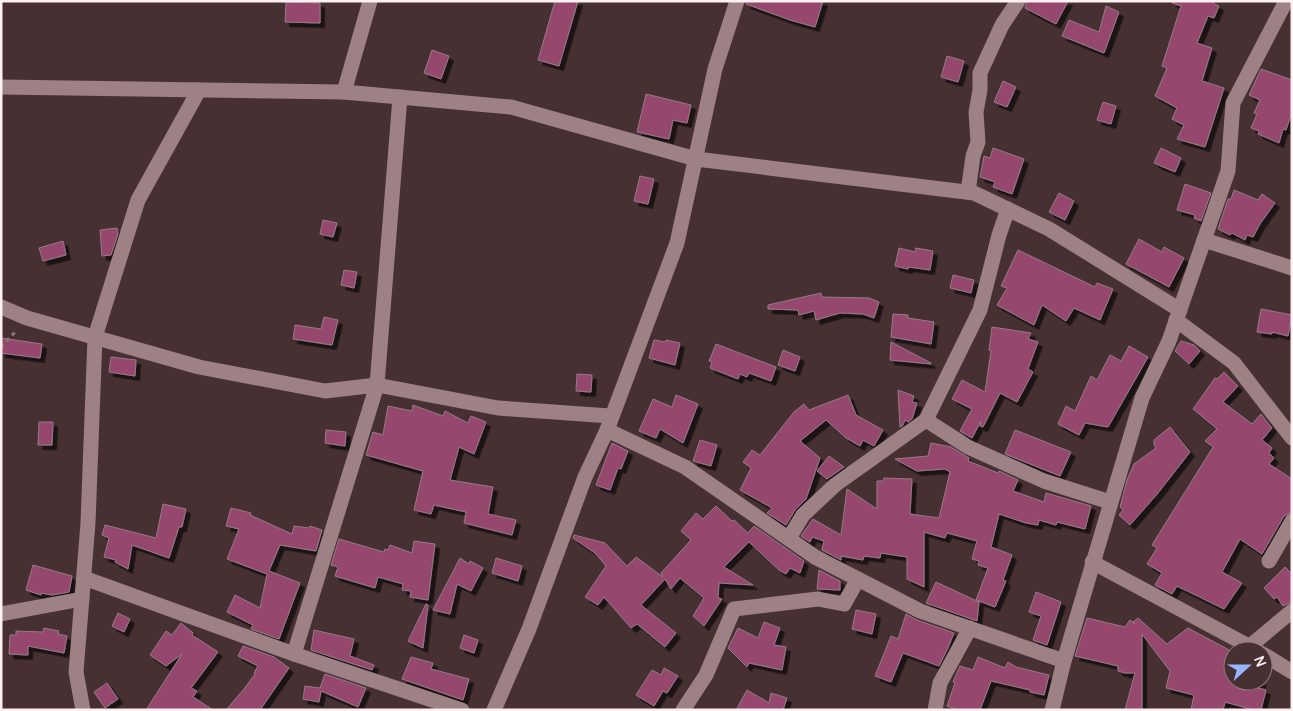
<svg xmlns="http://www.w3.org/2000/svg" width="1293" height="711" viewBox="0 0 1293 711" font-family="Manrope,sans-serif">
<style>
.building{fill:#95476d;stroke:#957c87;filter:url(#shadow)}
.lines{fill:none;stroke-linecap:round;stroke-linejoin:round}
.path{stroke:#887476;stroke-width:3;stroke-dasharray:4 4;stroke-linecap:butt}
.minor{stroke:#9d8184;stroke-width:15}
</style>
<defs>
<filter id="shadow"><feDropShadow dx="4.5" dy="4.5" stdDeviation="0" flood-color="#0009"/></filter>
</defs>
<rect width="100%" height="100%" fill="#463032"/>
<g class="building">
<path d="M555 1H578L559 66 538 60Z"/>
<path d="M746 1H823L815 27 790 20 746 4Z"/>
<path d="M1027 1H1068L1056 24 1025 8Z"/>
<path d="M1173 1H1214L1213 3 1219 6 1214 18 1208 16 1197 43 1212 48 1202 81 1224 88 1205 147 1177 139 1184 125 1172 119 1177 108 1155 96 1167 68 1162 66 1181 6 1172 3Z"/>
<path d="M286 2 320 3V23L285 22Z"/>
<path d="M1106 6 1119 12 1104 53 1062 36 1069 20 1099 32Z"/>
<path d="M432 50 449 56 441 79 424 73Z"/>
<path d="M947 56 964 61 958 82 941 77Z"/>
<path d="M1261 69 1292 80V112L1286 130 1283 129 1279 143 1258 134 1259 131 1251 128 1257 114 1254 113 1260 100 1249 95Z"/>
<path d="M1003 81 1016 87 1007 107 994 102Z"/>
<path d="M646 94 691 105 687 123 673 120 669 139 637 132Z"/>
<path d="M1103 102 1116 106 1111 124 1097 120Z"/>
<path d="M993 148 1024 159 1012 194 993 187 995 182 980 177 984 156 990 158Z"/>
<path d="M1161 148 1181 158 1175 172 1154 163Z"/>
<path d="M640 176 654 179 648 204 634 201Z"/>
<path d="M1185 184 1211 193 1201 221 1194 218 1195 215 1177 210Z"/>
<path d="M1234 190 1258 200 1262 194 1275 203 1260 224 1253 237 1247 235 1245 240 1232 233 1230 235 1218 229 1228 199H1231Z"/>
<path d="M1059 193 1074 201 1065 220 1049 212Z"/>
<path d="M323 220 337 223 333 237 320 234Z"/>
<path d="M117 228 118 234 111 255 102 256 100 230Z"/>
<path d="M1139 239 1162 252 1164 247 1184 258 1169 287 1126 264Z"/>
<path d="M63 241 66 255 43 261 39 248Z"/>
<path d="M899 248 915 252 916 248 933 251 930 270 909 267 908 269 895 266Z"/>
<path d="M1018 250 1095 287 1097 283 1113 289 1100 320 1074 308 1066 321 1042 305 1034 325 997 305 1007 288 1001 286Z"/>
<path d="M344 270 357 272 354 288 341 285Z"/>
<path d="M953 275 974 280 971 293 950 288Z"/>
<path d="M821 293 822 297 869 298 879 302 874 318 863 314 840 313 816 320 814 311 799 315 798 310 768 309V305Z"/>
<path d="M1261 309 1292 315 1288 336 1272 332V334L1257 332Z"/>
<path d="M893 314 908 315V318L934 322 931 344 891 337Z"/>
<path d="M324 317 338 320 332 345 293 339 295 325 321 329Z"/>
<path d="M992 327 1031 333 1028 339 1038 342 1028 369 1033 372 1017 402 1000 393 983 427 980 426 981 421 972 438 960 431 972 409 952 399 962 380 985 392 991 351 989 350Z"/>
<path d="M1 338 42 344 40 358 1 353Z"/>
<path d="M654 340 665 342 666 340 680 343 675 365 649 358Z"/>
<path d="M1181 341 1194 345 1200 351 1189 364 1175 351Z"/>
<path d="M891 342 931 363V364L890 360Z"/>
<path d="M716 344 776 367 771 381 749 373 747 377 740 374 738 379 710 368 712 362 709 361Z"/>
<path d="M1129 346 1148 357 1108 427 1085 423 1079 435 1058 424 1066 406 1075 411 1091 376 1097 380 1110 355 1121 361Z"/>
<path d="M783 350 800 357 795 371 778 365Z"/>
<path d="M111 357 136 360 135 376 109 372Z"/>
<path d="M1224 372 1238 386 1223 402 1252 424 1261 414 1272 428 1262 440 1272 448 1269 453 1274 458 1269 464 1292 479V512L1284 516 1262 554 1240 539 1222 572 1242 583 1224 609 1177 586 1172 594 1155 585 1162 573 1147 564 1157 548 1152 545 1213 447 1205 441 1217 429 1193 409 1215 378 1217 379Z"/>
<path d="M577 374 592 375 591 392 576 391Z"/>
<path d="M898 390 914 396 912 402 917 403 912 419 908 422 905 420 903 425 900 427Z"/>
<path d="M676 395 698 404 683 443 660 429 656 438 639 431 653 399 672 407Z"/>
<path d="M848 395 856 415 883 430 874 446 863 440 860 446 846 438 826 420 800 441 820 458 806 499 795 510 786 525 767 513 772 508 740 490 751 468 743 462 752 450 760 455 794 412 804 404 809 410Z"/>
<path d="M413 405 443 416 445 411 468 423 471 416 486 422 474 454 459 447 450 480 493 487 488 514 516 520 512 535 464 523 466 512 434 505 431 514 414 510 423 471 366 455 373 432 383 435 388 406 412 411Z"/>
<path d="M39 422H53L52 445H38Z"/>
<path d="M1170 427 1190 452 1158 493 1130 525 1119 515 1123 510 1120 507 1127 480 1134 464 1156 448 1154 445V440Z"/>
<path d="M326 430 346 432 345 446 325 443Z"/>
<path d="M1015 430 1071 452 1060 476 1005 454Z"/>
<path d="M700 440 717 445 711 466 693 461Z"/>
<path d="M612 443 628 451 621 469 618 468 610 490 596 485Z"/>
<path d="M931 443 951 447 969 458 968 461 998 473 999 471 1018 480 1013 491 1044 502 1046 493 1091 506 1085 529 1057 522 1056 525 1039 520 1038 525 1026 523 999 514 991 547 1012 555 1003 580 1006 581 995 607 976 600 988 568 978 565 979 561 972 559 977 541 947 533 945 538 924 532V587L907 579V557L881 553 880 558 864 556 863 560 841 556V560L822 550 824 541 812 537 810 542 801 536 813 519 841 535 847 489 877 509V481H883L884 478 912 479 910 514 939 518 950 472 945 469 917 471 895 459 928 456Z"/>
<path d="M829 456 844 467 827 479 817 471Z"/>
<path d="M163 504 186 509 182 527H179L169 558 132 545 128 569 115 562 116 560 104 557 109 538 102 535 105 525 156 538Z"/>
<path d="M716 506 732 521 734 520 748 533 754 526 804 561 800 573 790 568 786 574 779 570 749 542 724 567 753 585 719 583 718 598 722 599 704 626 693 616 704 598 680 578 671 589 665 579 641 605 676 633 665 647 637 624 631 628 604 597 598 605 585 597 606 566 595 553 573 538 574 535 605 543 627 566 636 557 663 577 661 573 691 540 681 531 696 513 703 519Z"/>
<path d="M231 508 251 513 250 515 292 534 294 526 309 528 310 526 322 530 316 551 280 545 269 571 300 583 279 639 251 629 253 625 227 612 235 595 260 608 267 574 227 559 239 529 226 526Z"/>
<path d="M339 539 384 552 385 549 388 550 390 545 412 553 414 541 435 544 428 600 410 597 411 591 402 590 403 584 378 577 375 588 335 576 338 567 331 565Z"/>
<path d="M460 558 469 564 470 561 483 568 471 591 457 584 450 614 433 610Z"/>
<path d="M496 558 522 566 518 581 492 573Z"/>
<path d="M33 565 72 576 69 592 52 595 41 593V595L26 590Z"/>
<path d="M1285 567 1292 574V602L1283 606 1277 597 1274 599 1264 588Z"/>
<path d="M819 570 840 581V590L817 589Z"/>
<path d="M936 582 979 602 977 621 926 603Z"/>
<path d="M1036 592 1061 602 1047 645 1033 640 1041 616 1029 612Z"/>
<path d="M426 604 428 605 423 648 408 641Z"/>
<path d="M856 610 876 614 872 634 852 629Z"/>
<path d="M118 613 130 619 124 632 112 626Z"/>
<path d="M906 614 917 620 954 633 948 648 939 666 903 653 891 682 875 676 891 636 898 639Z"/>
<path d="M1087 618 1125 627 1130 620 1135 624 1133 622 1138 618 1167 644 1188 628 1231 651 1230 659 1233 661V681H1262L1258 688 1266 690 1261 710H1254L1225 702 1223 710H1191L1194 695 1166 688 1170 671 1142 634V710H1125L1135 673H1125L1118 671V666L1075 656Z"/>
<path d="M764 622 780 628 774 645 786 647 782 670 749 663 747 667 728 648 738 628 758 638Z"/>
<path d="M181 623 193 633 192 635 218 652 191 688 197 691 193 697 213 710H146L182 654 166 666 150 655 166 631 172 635Z"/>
<path d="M44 628 59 631 58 634 67 636 64 653 28 646V655L9 654 10 635H16V631L43 632Z"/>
<path d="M314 630 354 639 350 656 374 665 372 670 311 650Z"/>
<path d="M464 635 478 640 474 653 460 648Z"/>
<path d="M243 646 274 657 289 668 260 710H226L244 689 255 674 254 673 258 666 238 656Z"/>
<path d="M411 657 433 663 431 669 469 679 463 700 402 679Z"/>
<path d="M978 657 1005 668 1008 662 1016 667 1049 675 1044 695 1030 692V690L991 681 980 710H958L947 706 955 683 953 682 960 666 973 670Z"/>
<path d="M664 668 678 676 667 693 663 691 654 706 636 695 652 670 661 675Z"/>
<path d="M325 674 366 688 358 707 321 691 319 702 303 699 305 686 320 688Z"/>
<path d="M107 683 118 699 105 708 94 692Z"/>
<path d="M747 690 769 703 771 693 787 698 783 710H736Z"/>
</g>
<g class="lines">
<path class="path" d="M1 347 17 330"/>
<g class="minor">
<path d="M1 87 344 92 511 107 696 159 974 193 1049 229 1180 310"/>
<path d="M344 92 370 1"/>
<path d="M968 192 973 156 978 142 976 112 980 90V73L1002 25 1018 1"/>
<path d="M1204 240 1292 268"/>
<path d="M1 307 27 318 199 367 325 391 377 385 498 408 610 416"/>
<path d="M1176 320 1234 363 1292 438"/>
<path d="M926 420 980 310 999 235 1008 209"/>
<path d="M607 430 685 467 815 557 920 611 1064 661"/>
<path d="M789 538 803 515 835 485 926 420 968 447 1044 481 1110 502"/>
<path d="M1269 561 1292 521"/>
<path d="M1092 562 1258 651"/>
<path d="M84 578 294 654 462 710"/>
<path d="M1 614 82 599"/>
<path d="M1250 646 1292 611"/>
<path d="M294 654 377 385 400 97"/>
<path d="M1263 654 1292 672"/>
<path d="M83 710 76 672 88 523 95 337 138 200 199 90"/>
<path d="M494 710 529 629 585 477 607 430 677 243 715 69 737 1"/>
<path d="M683 710 706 675 734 609 818 599 844 604 858 579"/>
<path d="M935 710 940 683 970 628"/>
<path d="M1052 710 1064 661 1142 398 1169 341 1228 171 1233 103 1286 1"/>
</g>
</g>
<rect width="1293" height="711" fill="none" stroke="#fff0f1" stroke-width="5"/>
<g transform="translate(1248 666) rotate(69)"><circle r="24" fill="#463032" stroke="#907d7e"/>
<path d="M0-4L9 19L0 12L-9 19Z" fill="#97b6fd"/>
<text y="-8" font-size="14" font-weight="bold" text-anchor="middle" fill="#fff0f1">N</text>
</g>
</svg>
